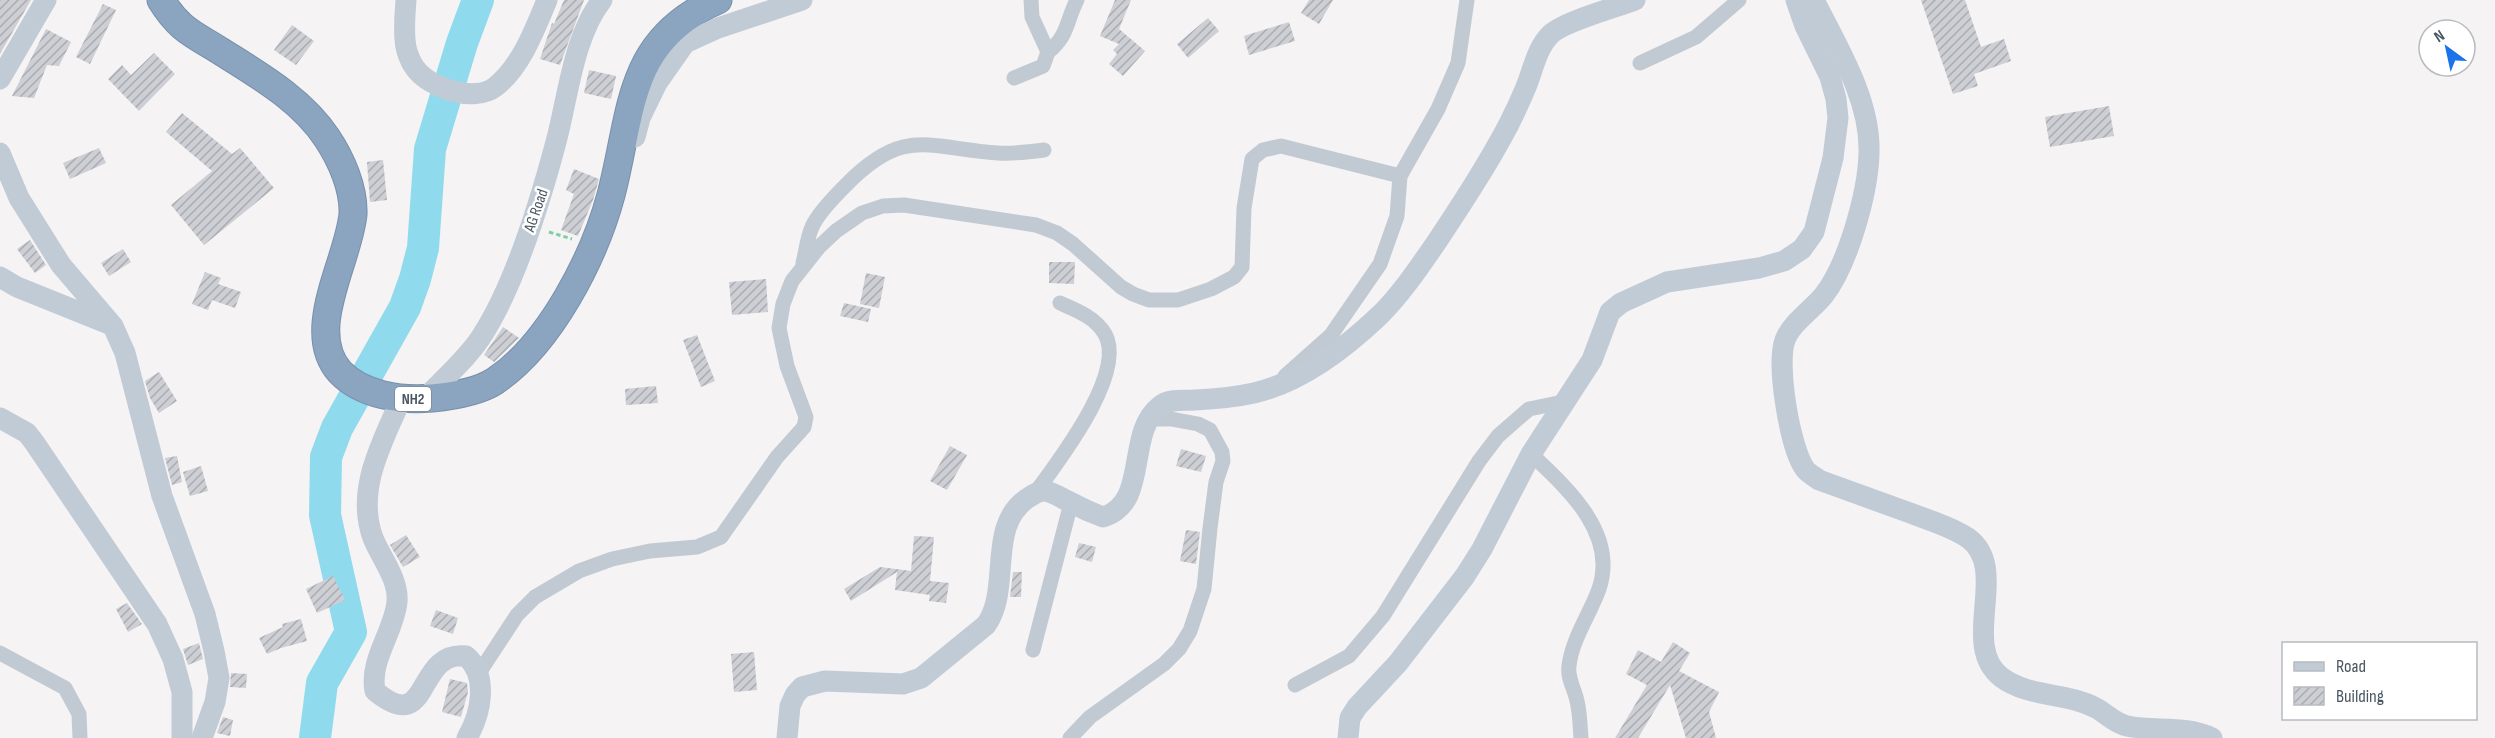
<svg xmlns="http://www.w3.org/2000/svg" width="2495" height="738" viewBox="0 0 2495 738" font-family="'Sofia Sans Condensed',sans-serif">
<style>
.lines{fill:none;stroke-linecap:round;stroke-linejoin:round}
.river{stroke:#90daee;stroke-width:32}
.building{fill:url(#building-hatch)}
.highway-casing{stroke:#7690ad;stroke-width:29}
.path{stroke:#7ad0a6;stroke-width:3;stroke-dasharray:4.5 3;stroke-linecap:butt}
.street{stroke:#c1cad2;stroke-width:15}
.secondary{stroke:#c1cbd6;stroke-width:21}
.highway{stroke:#8ba5c1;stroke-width:27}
.labels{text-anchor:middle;stroke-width:5;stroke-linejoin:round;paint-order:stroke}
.shield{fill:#fff;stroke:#808990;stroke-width:1.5}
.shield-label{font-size:15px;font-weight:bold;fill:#4a5661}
.street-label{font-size:16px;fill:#4a5661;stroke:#fff}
</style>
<defs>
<pattern id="building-hatch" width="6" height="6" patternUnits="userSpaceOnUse" patternTransform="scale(1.5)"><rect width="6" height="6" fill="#cdcfd5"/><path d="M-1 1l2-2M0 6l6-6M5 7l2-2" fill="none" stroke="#a8abb0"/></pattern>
</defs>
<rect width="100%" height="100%" fill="#f5f3f3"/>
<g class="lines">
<path class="river" d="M315 738 322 683 351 632 325 515 326 457 337 428 405 307 415 279 423 248 430 149 462 43 478 0"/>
</g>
<g class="building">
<path d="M0 0H31L0 54Z"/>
<path d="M564 0H584L560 65 540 59 552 23 554 24Z"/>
<path d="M1115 0H1131L1119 29 1145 51 1123 76 1109 64 1117 54 1113 50 1119 44 1100 36Z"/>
<path d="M1309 0H1333L1319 24 1301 13Z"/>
<path d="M1921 0H1965L1981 47 2004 39 2011 61 1974 74 1978 86 1953 94Z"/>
<path d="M103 4 116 10 90 64 76 57Z"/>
<path d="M1208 18 1219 31 1188 58 1177 44Z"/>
<path d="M1289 22 1295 41 1249 55 1244 36Z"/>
<path d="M292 25 314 41 296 65 274 50Z"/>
<path d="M46 29 71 42 59 66 47 65 34 98 12 96Z"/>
<path d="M154 53 175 74 139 111 108 79 122 65 131 75Z"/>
<path d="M589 70 616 76 611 99 584 93Z"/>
<path d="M2109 106 2114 136 2050 147 2045 117Z"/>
<path d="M182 113 232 154 240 148 274 188 204 245 171 205 212 171 166 132Z"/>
<path d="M99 148 106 163 70 179 63 163Z"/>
<path d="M383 160 387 200 370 202 367 162Z"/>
<path d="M574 169 599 179 593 200 578 236 561 230 574 194 566 190Z"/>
<path d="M30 240 46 265 35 273 17 249Z"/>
<path d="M123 249 131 262 109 276 101 263Z"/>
<path d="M1049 262H1075L1074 284 1049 283Z"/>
<path d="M205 272 221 278 218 284 241 292 235 308 212 300 208 310 192 304Z"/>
<path d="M866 273 885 277 879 308 860 304Z"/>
<path d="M766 279 768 312 732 315 729 282Z"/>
<path d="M844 303 871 309 868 322 840 316Z"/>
<path d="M503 327 519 338 494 362 484 355Z"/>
<path d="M697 335 715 381 701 387 683 340Z"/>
<path d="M159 372 177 401 159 413 150 398 145 381Z"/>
<path d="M656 386 658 403 626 405 625 389Z"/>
<path d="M950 446 967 455 947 490 930 481Z"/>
<path d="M1181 449 1206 456 1201 472 1176 466Z"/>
<path d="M177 456 182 482 172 485 165 458Z"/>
<path d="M201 466 208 491 190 496 183 472Z"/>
<path d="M1186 530 1200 532 1196 564 1180 561Z"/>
<path d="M406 535 420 557 403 567 390 545Z"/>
<path d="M914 536 934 537 930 581 949 583 946 603 929 601 930 595 895 590 897 572 851 601 844 589 880 567 911 571Z"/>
<path d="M1079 543 1096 547 1092 562 1075 557Z"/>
<path d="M1013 572H1022L1021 597H1010Z"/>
<path d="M333 576 345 600 317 613 306 589Z"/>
<path d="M127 603 142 624 128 632 116 609Z"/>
<path d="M436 610 458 618 453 634 430 626Z"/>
<path d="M301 619 307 641 281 648 267 654 259 638 283 627 282 624Z"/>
<path d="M1673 642 1690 653 1679 671 1719 692 1709 712 1716 738H1686L1670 685 1638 738H1615L1647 685 1626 674 1638 650 1661 662Z"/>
<path d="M199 643 203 659 188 665 183 649Z"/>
<path d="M754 652 757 690 734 692 731 654Z"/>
<path d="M231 673 247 674 246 688 230 687Z"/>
<path d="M450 679 467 683 468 692 461 717 442 712Z"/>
<path d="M223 717 233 720 230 736 217 733Z"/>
</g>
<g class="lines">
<defs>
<path id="highway" d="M161 0C180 31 194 34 222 52 260 76 302 100 327 138 341 159 354 188 353 214 349 260 303 331 340 372 362 395 401 401 432 398 452 396 478 392 495 381 550 344 594 258 611 195 633 111 626 40 718 0"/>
</defs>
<use href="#highway" class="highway-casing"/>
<path class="path" d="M549 232 572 239"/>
<g class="street">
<path d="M1048 52C1069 35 1066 21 1077 0"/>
<path d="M1640 63 1696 37 1739 0"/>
<path d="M1014 78 1043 66 1048 52 1032 17 1031 0"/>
<path d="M1400 176 1438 109 1458 63 1467 0"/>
<path d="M803 263C806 252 807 238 812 227 817 215 836 195 846 185 904 126 927 148 998 153 1013 154 1029 152 1044 150"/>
<path d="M1531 454C1567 488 1618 533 1599 589 1590 614 1572 639 1569 666 1567 678 1575 690 1577 701 1580 713 1580 726 1581 738"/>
<path d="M1036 492C1059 460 1127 373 1105 334 1095 317 1076 310 1060 303"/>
<path d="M1033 650 1071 503"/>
<path d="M0 653 65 688 79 714 80 738"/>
<path d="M479 673 517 615 535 597 579 571 612 559 650 551 697 547 721 537 777 457 804 427 806 417 787 366 779 328 783 304 792 281 819 247 836 231 862 213 883 206 904 205 1036 225 1057 233 1073 244 1121 287 1133 294 1149 300H1178L1211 289 1234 277 1242 267 1244 208 1252 159 1263 150 1281 146 1400 176 1397 216 1380 264 1331 335 1285 376"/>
<path d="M1295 685 1349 656 1383 616 1479 461 1498 436 1529 409 1563 402"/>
<path d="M1070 738 1090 717 1164 664 1179 649 1190 631 1204 589 1210 528 1216 482 1223 461 1222 452 1210 430 1198 424 1171 419H1150"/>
</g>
<g class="secondary">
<path d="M406 0C405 15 403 32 406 47 407 53 411 63 415 68 429 88 474 103 495 87 521 67 535 29 547 0"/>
<path d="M1814 0C1837 46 1871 100 1869 153 1868 193 1848 264 1824 295 1812 310 1792 322 1785 340 1776 365 1790 448 1805 469 1808 473 1815 477 1819 480 1850 491 1882 503 1913 514 1931 521 1952 527 1968 538 2011 569 1959 644 2001 677 2029 698 2066 692 2096 708 2107 714 2114 723 2127 726 2155 732 2185 725 2212 738"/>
<path d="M0 79 46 0"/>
<path d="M635 137 640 118 657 83 685 43 718 28 802 0"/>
<path d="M0 153 19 198 61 265 113 326 125 353 162 496 205 614 214 651 219 678 215 702 202 738"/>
<path d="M0 277 17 287 109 324"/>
<path d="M402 397C383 441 355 489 373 538 381 558 399 579 397 602 394 632 369 660 375 691 432 738 414 650 466 656 489 676 481 714 467 738"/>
<path d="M425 399C443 379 470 356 483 334 516 282 540 202 556 142 568 98 573 37 602 0"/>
<path d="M0 418 27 433 34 442 157 624 173 659 182 692V738"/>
<path d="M787 738 790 706 795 695 802 687 825 681 903 684 921 678 986 625C1012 589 986 525 1028 498 1034 494 1042 489 1049 492 1056 494 1063 499 1070 502 1081 508 1092 513 1103 517 1150 503 1125 433 1160 406 1170 398 1184 401 1195 400 1214 399 1236 397 1254 393 1302 382 1345 348 1380 315 1402 293 1420 266 1438 240 1463 202 1488 164 1509 124 1515 112 1521 99 1526 87 1533 70 1537 47 1551 34 1565 21 1615 8 1635 0"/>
<path d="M1348 738 1350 718 1357 707 1398 663 1465 576 1482 549 1531 454 1592 360 1610 312 1621 303 1667 282 1759 268 1784 261 1802 249 1814 232 1833 158 1838 118 1836 99 1830 77 1805 26 1796 0"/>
</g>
<use href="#highway" class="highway"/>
</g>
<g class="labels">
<rect class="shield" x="395" y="387" width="36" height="24" rx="4.5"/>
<g class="shield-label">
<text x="413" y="404">NH2</text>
</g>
<g class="street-label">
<text transform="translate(535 210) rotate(-71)" y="6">AG Road</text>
</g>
</g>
<rect x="2282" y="642" width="195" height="78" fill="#ffffff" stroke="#b7bbc0" stroke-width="1.5"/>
<rect x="2294" y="662" width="30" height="9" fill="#c1cbd6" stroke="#b7bbc0" stroke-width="1.5"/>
<text x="2336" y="672" font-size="18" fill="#4a5661">Road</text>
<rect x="2294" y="687" width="30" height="18" fill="url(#building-hatch)" stroke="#b7bbc0" stroke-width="1.5"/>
<text x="2336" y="702" font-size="18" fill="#4a5661">Building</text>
<g transform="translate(2447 48) rotate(327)"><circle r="28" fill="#ffffff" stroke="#b7bbc0" stroke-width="1.5"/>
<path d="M0-4.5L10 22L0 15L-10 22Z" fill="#1a73e8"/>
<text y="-9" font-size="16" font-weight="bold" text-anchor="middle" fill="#4a5661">N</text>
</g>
</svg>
